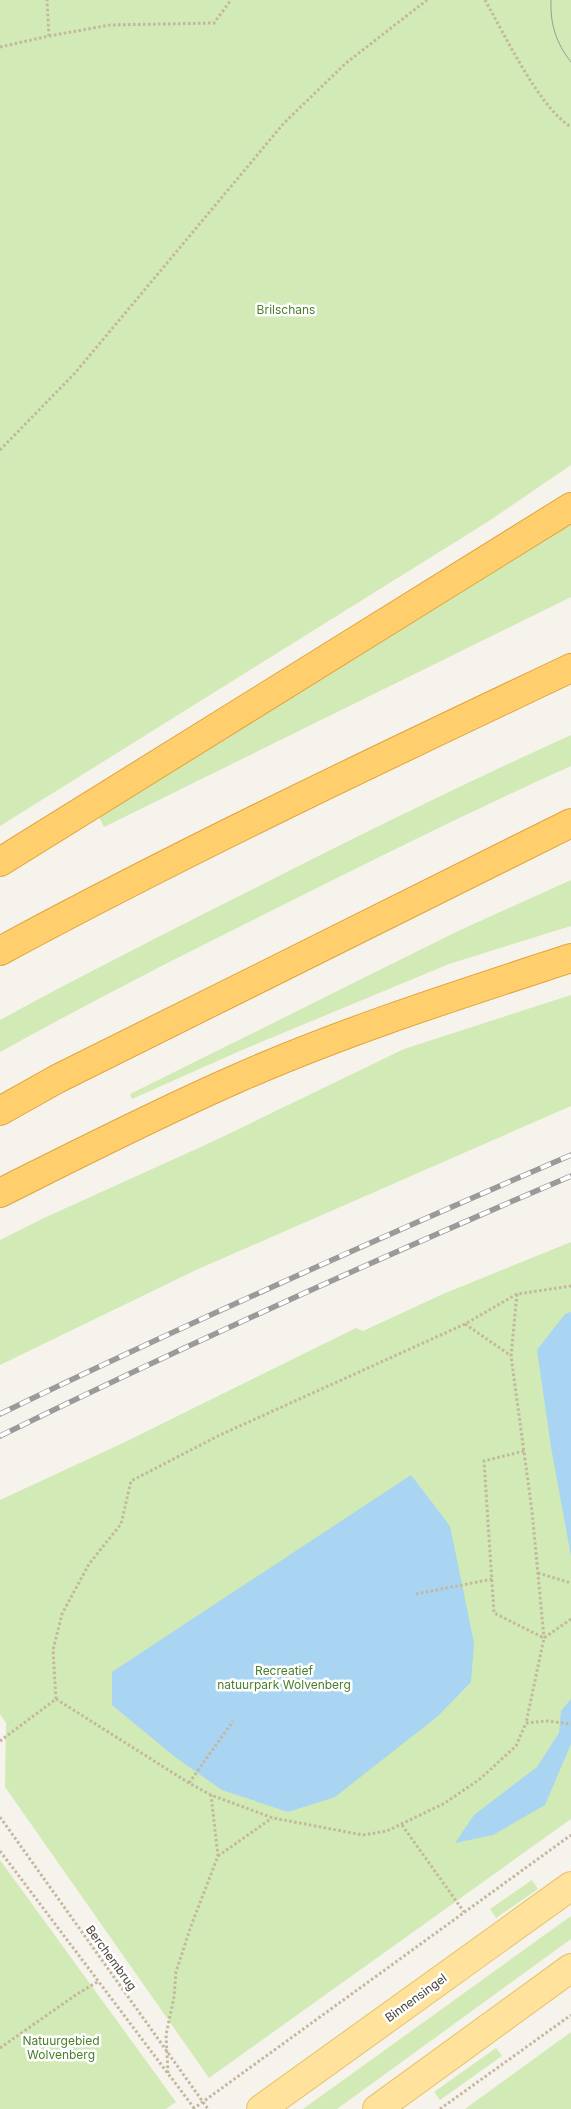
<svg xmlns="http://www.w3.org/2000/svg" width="571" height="2109" viewBox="0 0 571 2109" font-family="Inter,sans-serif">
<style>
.green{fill:#d2eab5}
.water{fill:#a9d4f2}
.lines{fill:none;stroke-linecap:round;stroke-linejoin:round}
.major-casing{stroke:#e6c16a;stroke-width:30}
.highway-casing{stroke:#e0a43c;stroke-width:30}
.path{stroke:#c4b79f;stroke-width:3;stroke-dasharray:2.5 2.5;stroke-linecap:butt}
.major{stroke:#ffe39c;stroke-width:28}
.highway{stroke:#ffcf6e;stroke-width:28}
.tram{stroke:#9a9a9a;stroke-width:1}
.rail-casing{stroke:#9a9a9a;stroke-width:5.5}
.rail{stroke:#fff;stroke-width:4;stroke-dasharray:11;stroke-linecap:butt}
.path-bridge{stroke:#c4b79f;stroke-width:3;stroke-dasharray:2.5 2.5;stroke-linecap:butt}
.labels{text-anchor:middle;stroke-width:5;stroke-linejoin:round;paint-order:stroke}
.park-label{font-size:12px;fill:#4a7f2a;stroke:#fff}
.street-label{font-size:12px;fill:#4b4439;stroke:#fff}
</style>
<rect width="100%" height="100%" fill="#f6f3ec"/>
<g class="green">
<path d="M0 0H571V465L489 521 0 826Z"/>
<path d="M571 520V597L104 827 98 815Z"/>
<path d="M571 735V766C471 811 373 860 275 909 182 955 90 1002 0 1052V1020C88 972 176 928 265 883 366 832 467 782 571 735Z"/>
<path d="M571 880V926L449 964 242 1050 132 1099 130 1094 456 932Z"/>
<path d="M571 995V1106L196 1270 0 1365V1240L44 1218 216 1140 404 1049Z"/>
<path d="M571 1242V1819L209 2078 5 1787 6 1723 0 1714V1500L123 1443 356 1328 363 1331 443 1294Z"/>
<path d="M0 1860 176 2102 166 2109H0Z"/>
<path d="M532 1880 538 1889 496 1918 490 1909Z"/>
<path d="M571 1916V1939L337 2109H303Z"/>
<path d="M571 2032V2109H465Z"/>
<path d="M496 2048 502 2056 440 2100 434 2092Z"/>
</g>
<g class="water">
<path d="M571 1312V1556L551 1447 537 1350 565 1314Z"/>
<path d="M411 1475 450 1526 474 1643 471 1682 438 1716 335 1797 288 1812 222 1790 175 1757 112 1705V1672Z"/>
<path d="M571 1699V1744L545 1805 493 1835 455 1843 474 1815 537 1767 559 1733 561 1711Z"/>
</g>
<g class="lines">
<defs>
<g id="major">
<path d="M261 2109 571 1886"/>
<path d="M377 2109 571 1968"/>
</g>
<g id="highway">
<path d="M0 862 571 507"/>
<path d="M0 951C187 850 379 759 571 668"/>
<path d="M0 1111 57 1079 571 823"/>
<path d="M0 1193C78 1154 156 1114 236 1079 344 1031 458 995 571 958"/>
</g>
</defs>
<use href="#major" class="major-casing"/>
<use href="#highway" class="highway-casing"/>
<g class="path">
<path d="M485 0C505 35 538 106 571 127"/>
<path d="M49 36 110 25 214 23 231 0"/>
<path d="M0 47 49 36 47 0"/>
<path d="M0 450 75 373 284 123 346 63 427 0"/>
<path d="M517 1294 511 1356 532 1511 544 1638"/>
<path d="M465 1324 510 1355"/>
<path d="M524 1451 484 1461 494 1613 544 1638"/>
<path d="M538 1573 571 1583"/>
<path d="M416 1594 493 1579"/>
<path d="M571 1619 544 1638 526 1723 547 1721 571 1724"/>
<path d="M56 1699 189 1783 211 1795 273 1818 363 1835 387 1831 445 1803 480 1779 516 1746 526 1723"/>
<path d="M0 1741 56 1699 53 1650 62 1614 89 1564 121 1524 131 1481 220 1435 465 1324 517 1294 571 1286"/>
<path d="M189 1783 233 1721"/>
<path d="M402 1825 464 1912"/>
<path d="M0 1851 194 2108"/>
<path d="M218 1856 272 1818"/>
<path d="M0 2048 77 1994 99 1981"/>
<path d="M168 2073 166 2035 174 1997 176 1972 191 1926 218 1856 211 1795"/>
<path d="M193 2109 571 1835"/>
<path d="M440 2109 571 2015"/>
</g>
<use href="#major" class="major"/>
<use href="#highway" class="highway"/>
<path class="tram" d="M551 0C550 24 556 43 571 62"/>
<defs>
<g id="rail">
<path d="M0 1414C188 1323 379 1238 571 1155"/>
<path d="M0 1436C188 1344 379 1258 571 1176"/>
</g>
</defs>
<use href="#rail" class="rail-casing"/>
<use href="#rail" class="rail"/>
<path class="path-bridge" d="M0 1817 208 2109"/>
</g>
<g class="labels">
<g class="park-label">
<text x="286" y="314">Brilschans</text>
<text x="284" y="1675">Recreatief<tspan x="284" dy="14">natuurpark Wolvenberg</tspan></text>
<text x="61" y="2045">Natuurgebied<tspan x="61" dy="14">Wolvenberg</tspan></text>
</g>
<g class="street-label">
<text transform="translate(111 1958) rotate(54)" y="4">Berchembrug</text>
<text transform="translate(416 1998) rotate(-36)" y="4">Binnensingel</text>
</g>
</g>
</svg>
